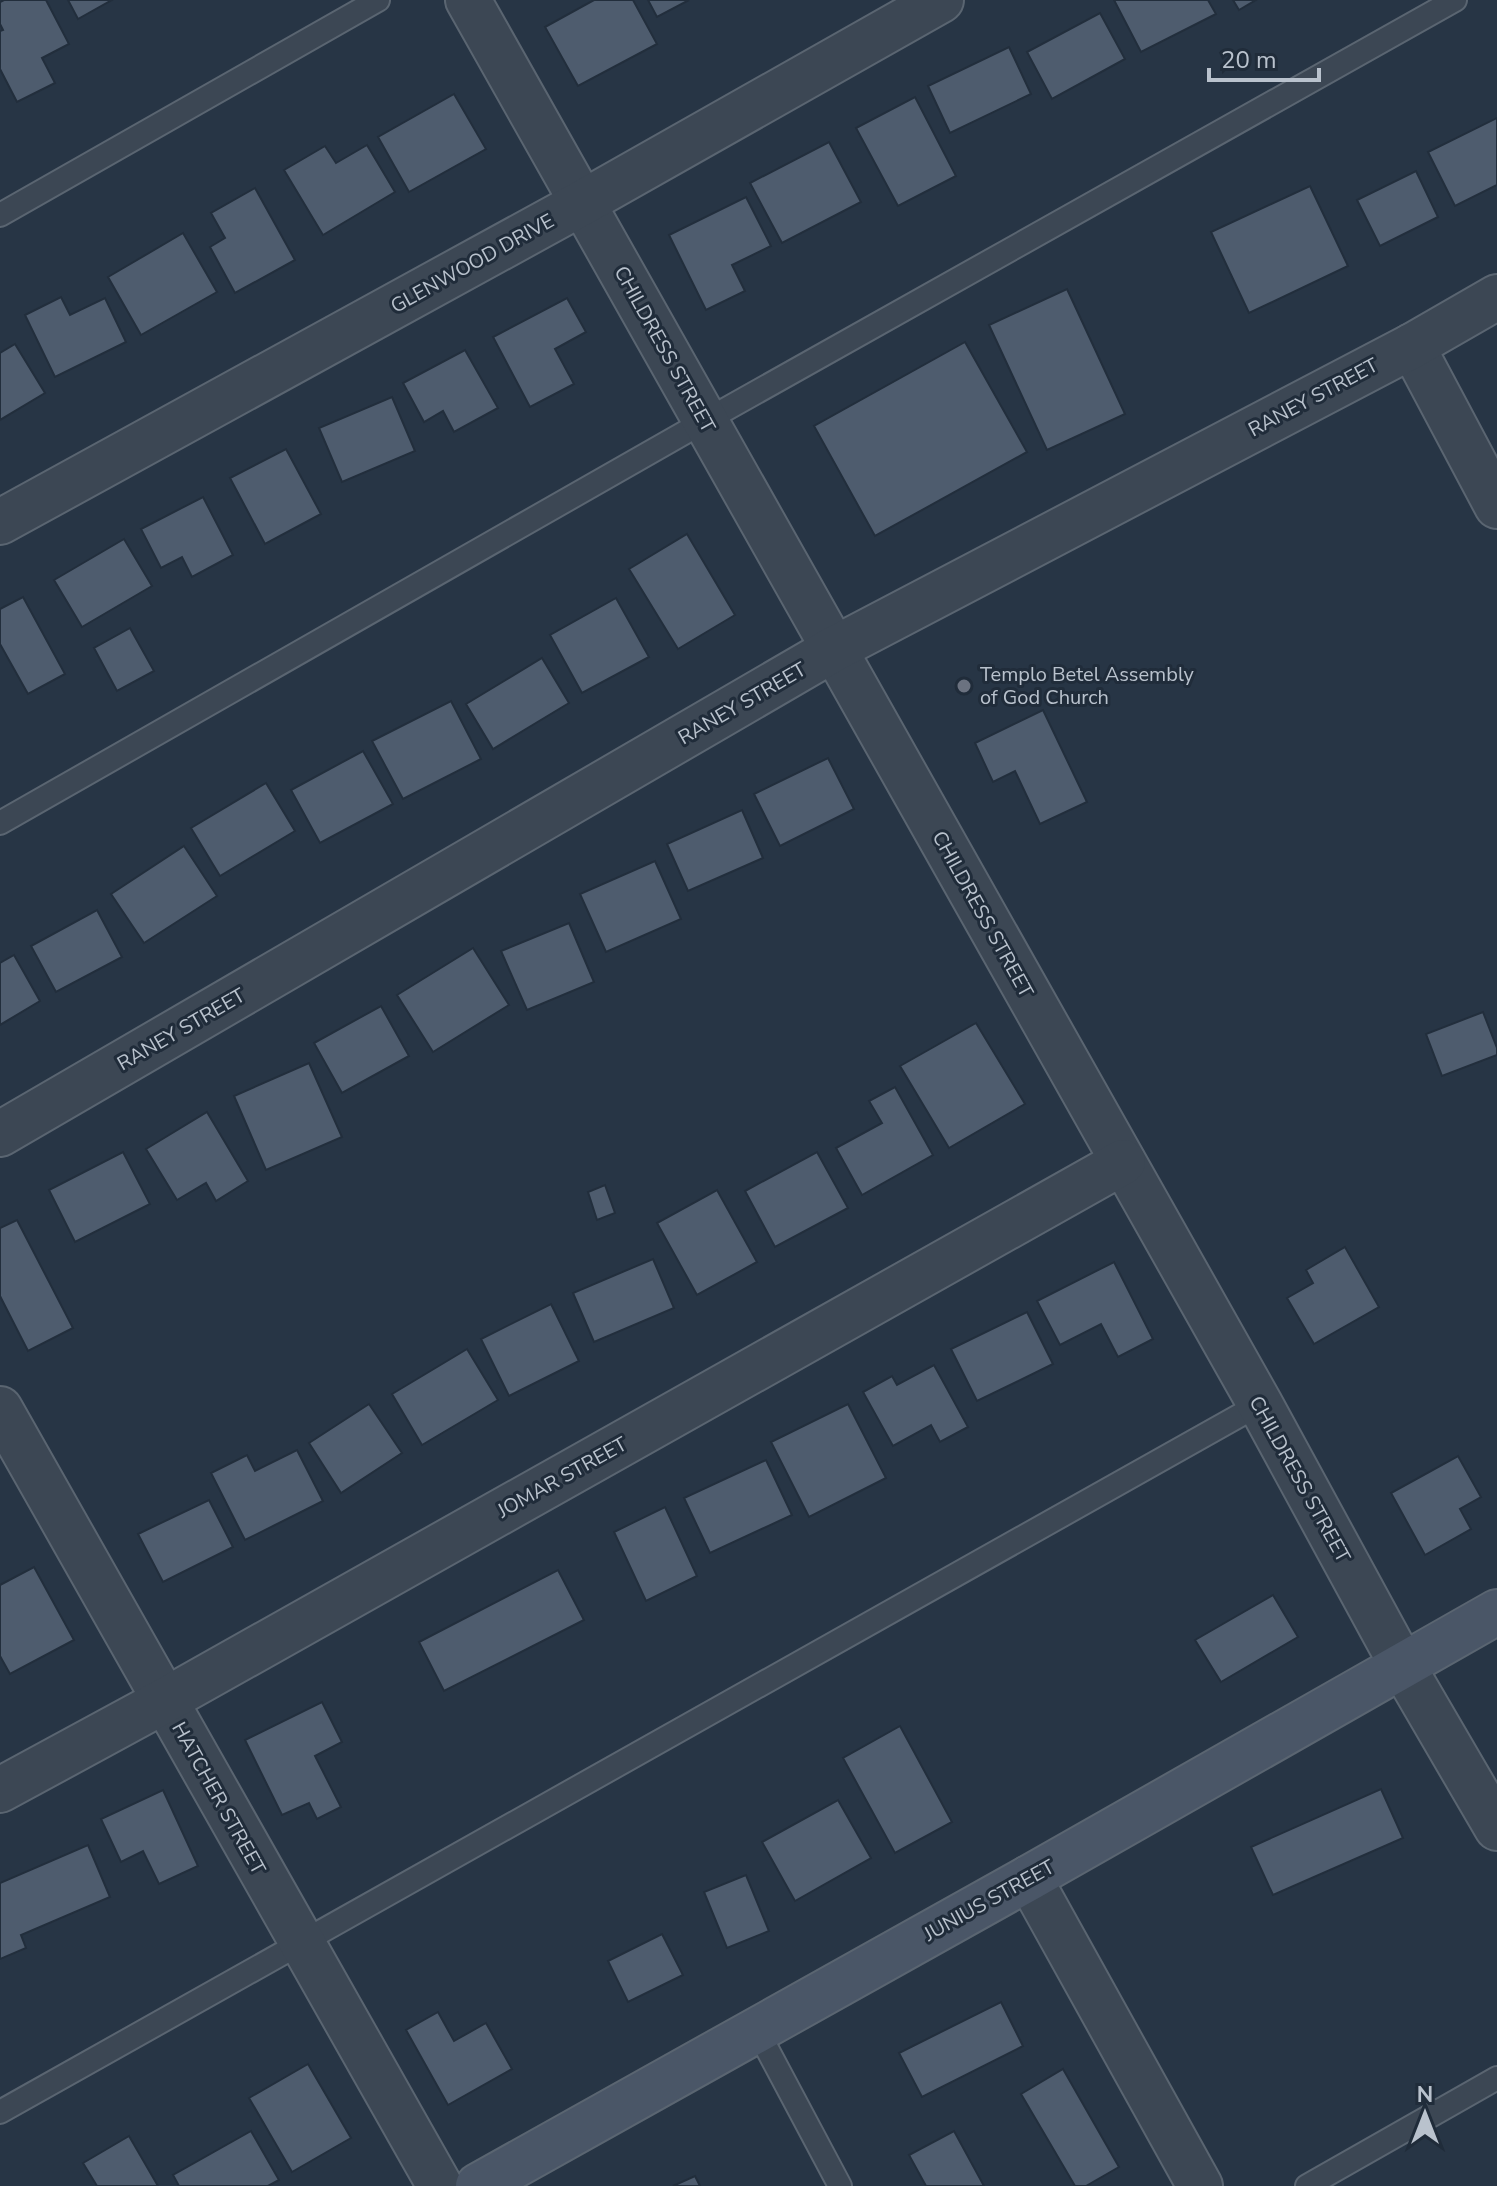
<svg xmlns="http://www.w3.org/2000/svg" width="1497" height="2186" viewBox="0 0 1497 2186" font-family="'Nunito Sans',sans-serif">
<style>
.building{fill:#4e5c6e;stroke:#222e3c;stroke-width:2}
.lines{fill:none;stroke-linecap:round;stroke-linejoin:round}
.lane-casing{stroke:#5a6571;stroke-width:26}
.street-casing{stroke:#5a6571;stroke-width:48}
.secondary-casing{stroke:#5a6571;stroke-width:48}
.lane{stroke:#3c4754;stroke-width:22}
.street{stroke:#3c4754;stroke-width:44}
.secondary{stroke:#4a5667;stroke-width:44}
.worship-dot{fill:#6b7280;stroke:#202c3a;stroke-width:3}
.labels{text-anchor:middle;stroke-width:6;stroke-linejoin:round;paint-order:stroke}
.street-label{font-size:20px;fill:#b9c2cd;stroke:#202c3a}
.poi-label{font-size:20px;fill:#b9c2cd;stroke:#202c3a;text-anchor:start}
</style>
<rect width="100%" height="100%" fill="#273545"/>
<g class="building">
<path d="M4 0H46L69 44 42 58 55 83 17 102 0 69V31L3 30 0 24V2Z"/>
<path d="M68 0H112L78 19Z"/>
<path d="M594 0H633L657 44 578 86 545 27Z"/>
<path d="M648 0H689L657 17Z"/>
<path d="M1114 0H1208L1216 14 1141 52Z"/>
<path d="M1233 0H1256L1239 10Z"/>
<path d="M1100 13 1125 59 1052 99 1027 52Z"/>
<path d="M1009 47 1031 94 950 133 928 86Z"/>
<path d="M454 94 486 149 409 192 378 137Z"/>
<path d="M915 97 956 176 898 206 856 128Z"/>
<path d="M1497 118V185L1455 206 1428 152Z"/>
<path d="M829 142 861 202 782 243 750 183Z"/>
<path d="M367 145 395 192 323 235 284 170 325 146 336 163Z"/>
<path d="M1416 171 1438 217 1380 246 1357 200Z"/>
<path d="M1310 186 1348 266 1249 313 1211 232Z"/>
<path d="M255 188 295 260 235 293 210 247 225 238 211 213Z"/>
<path d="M746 197 771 246 732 265 745 291 706 310 669 235Z"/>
<path d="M183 233 217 292 141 335 108 277Z"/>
<path d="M1067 289 1125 414 1047 450 989 325Z"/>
<path d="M61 297 70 315 105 298 126 342 55 377 25 315Z"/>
<path d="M567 298 586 332 555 349 574 384 530 407 493 337Z"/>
<path d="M965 342 1027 452 875 536 814 426Z"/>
<path d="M15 344 45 393 0 420V353Z"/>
<path d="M465 350 498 408 454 432 443 411 424 422 403 383Z"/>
<path d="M392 397 415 451 342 482 319 428Z"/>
<path d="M286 449 321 514 265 544 230 478Z"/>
<path d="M203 497 233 555 192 577 182 557 161 568 141 529Z"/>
<path d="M687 534 735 615 678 649 629 569Z"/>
<path d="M124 539 152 586 82 627 54 580Z"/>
<path d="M23 597 65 674 28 694 0 644V609Z"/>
<path d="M616 598 649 657 582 693 550 635Z"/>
<path d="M130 628 154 671 117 691 94 648Z"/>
<path d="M542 658 569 703 493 749 466 704Z"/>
<path d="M451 701 481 759 403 799 372 741Z"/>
<path d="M1043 710 1087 802 1040 824 1015 771 993 782 975 743Z"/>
<path d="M363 751 393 804 320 843 291 790Z"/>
<path d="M828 758 854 809 780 846 754 794Z"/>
<path d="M266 783 295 831 220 876 191 828Z"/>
<path d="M742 810 763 858 688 891 667 844Z"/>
<path d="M184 846 217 896 144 943 111 894Z"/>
<path d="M655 861 681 919 606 952 580 894Z"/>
<path d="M97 910 122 957 56 992 31 946Z"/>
<path d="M569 923 594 982 527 1010 501 951Z"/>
<path d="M473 948 509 1005 433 1052 397 995Z"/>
<path d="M14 955 40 1001 0 1025V963Z"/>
<path d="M381 1006 409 1056 342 1093 314 1043Z"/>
<path d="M1483 1012 1497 1048V1055L1442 1076 1426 1034Z"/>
<path d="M976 1023 1025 1104 949 1148 900 1066Z"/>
<path d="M309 1063 342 1137 266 1170 234 1096Z"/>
<path d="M895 1087 933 1155 862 1195 836 1148 882 1123 869 1101Z"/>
<path d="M207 1112 248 1181 216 1201 206 1183 177 1200 146 1149Z"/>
<path d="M123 1152 150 1204 75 1242 49 1190Z"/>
<path d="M817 1152 848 1208 775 1247 745 1191Z"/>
<path d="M605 1185 615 1213 597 1220 588 1192Z"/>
<path d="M717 1190 757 1262 697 1295 657 1223Z"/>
<path d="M17 1220 73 1328 28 1351 0 1296V1228Z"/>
<path d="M1345 1247 1379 1307 1314 1344 1287 1298 1313 1283 1306 1270Z"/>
<path d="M653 1259 674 1308 594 1342 573 1293Z"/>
<path d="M1114 1262 1153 1339 1118 1357 1101 1324 1060 1345 1037 1301Z"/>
<path d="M551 1304 579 1361 509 1396 481 1339Z"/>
<path d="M1027 1312 1053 1364 977 1401 951 1349Z"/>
<path d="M467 1349 498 1400 422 1445 392 1394Z"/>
<path d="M934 1365 968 1427 940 1442 931 1425 893 1446 863 1392 892 1376 897 1385Z"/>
<path d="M369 1404 402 1453 341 1493 309 1443Z"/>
<path d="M848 1404 886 1478 809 1517 771 1442Z"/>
<path d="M297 1450 323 1501 245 1540 211 1473 247 1455 255 1471Z"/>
<path d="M1458 1456 1481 1497 1460 1509 1471 1529 1425 1555 1391 1493Z"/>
<path d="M766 1460 792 1515 710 1553 684 1498Z"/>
<path d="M209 1500 233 1547 163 1582 138 1534Z"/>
<path d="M665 1507 697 1576 646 1601 614 1532Z"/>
<path d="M34 1567 74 1640 10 1674 0 1656V1585Z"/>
<path d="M558 1570 584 1620 444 1691 419 1642Z"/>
<path d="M1273 1595 1298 1637 1221 1682 1195 1640Z"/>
<path d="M322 1702 342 1742 315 1756 341 1807 317 1819 309 1803 282 1815 245 1740Z"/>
<path d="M900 1726 952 1822 895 1853 843 1758Z"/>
<path d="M1381 1789 1403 1838 1273 1895 1251 1847Z"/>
<path d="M163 1790 198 1866 159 1884 143 1851 121 1862 101 1819Z"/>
<path d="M838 1800 871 1858 795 1901 762 1842Z"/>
<path d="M88 1845 110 1897 21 1935 26 1948 0 1959V1883Z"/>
<path d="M746 1875 769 1931 727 1948 704 1892Z"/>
<path d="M662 1934 683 1975 628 2002 608 1961Z"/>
<path d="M1001 2002 1023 2046 922 2097 899 2053Z"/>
<path d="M438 2012 454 2041 486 2023 512 2069 448 2105 406 2030Z"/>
<path d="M308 2064 351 2138 292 2172 249 2098Z"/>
<path d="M1063 2069 1119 2167 1086 2186H1075L1021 2094Z"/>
<path d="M251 2131 279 2180 268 2186H179L173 2175Z"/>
<path d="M954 2131 984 2186H926L909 2155Z"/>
<path d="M129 2136 158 2186H97L83 2163Z"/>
<path d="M695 2176 700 2186H673Z"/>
</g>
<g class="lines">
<defs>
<g id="lane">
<path d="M0 215 378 0"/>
<path d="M0 823 705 421 1455 0"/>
<path d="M757 2030 840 2186"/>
<path d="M0 2112 1260 1404"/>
<path d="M1307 2186 1497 2078"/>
</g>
<g id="street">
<path d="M468 0 1260 1404 1402 1665 1497 1828"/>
<path d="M1412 346 1497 506"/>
<path d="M0 522 582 203 941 0"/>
<path d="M0 1134 834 649 1412 346 1497 297"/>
<path d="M0 1409 440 2186"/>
<path d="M0 1790 164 1701 1123 1162"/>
<path d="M1029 1878 1200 2186"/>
</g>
<path id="secondary" d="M478 2186 1029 1878 1497 1612"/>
</defs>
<use href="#lane" class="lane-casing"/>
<use href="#street" class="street-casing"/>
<use href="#secondary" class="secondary-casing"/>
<use href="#lane" class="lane"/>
<use href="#street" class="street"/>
<use href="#secondary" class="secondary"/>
</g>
<circle class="worship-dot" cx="964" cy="686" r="8"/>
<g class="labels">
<g class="street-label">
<text transform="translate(472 263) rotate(-29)" y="7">GLENWOOD DRIVE</text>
<text transform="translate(665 349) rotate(61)" y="7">CHILDRESS STREET</text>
<text transform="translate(1313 397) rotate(-28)" y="7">RANEY STREET</text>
<text transform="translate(742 703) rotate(-30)" y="7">RANEY STREET</text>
<text transform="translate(983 914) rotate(61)" y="7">CHILDRESS STREET</text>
<text transform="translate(181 1029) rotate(-30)" y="7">RANEY STREET</text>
<text transform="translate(562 1477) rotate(-29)" y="7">JOMAR STREET</text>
<text transform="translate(1300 1479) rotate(61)" y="7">CHILDRESS STREET</text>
<text transform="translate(219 1798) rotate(61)" y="7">HATCHER STREET</text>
<text transform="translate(989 1900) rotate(-29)" y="7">JUNIUS STREET</text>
</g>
<g class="poi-label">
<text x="980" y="681">Templo Betel Assembly<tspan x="980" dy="23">of God Church</tspan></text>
</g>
</g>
<g transform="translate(1425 2114)" stroke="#202c3a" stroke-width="6" paint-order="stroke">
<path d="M0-6L14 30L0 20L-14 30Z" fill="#b9c2cd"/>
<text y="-12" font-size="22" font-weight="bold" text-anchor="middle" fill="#b9c2cd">N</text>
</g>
<path d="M1209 68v12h110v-12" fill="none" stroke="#b9c2cd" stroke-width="4"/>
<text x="1221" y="68" font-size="24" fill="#b9c2cd" stroke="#202c3a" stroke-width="6" paint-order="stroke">20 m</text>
</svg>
